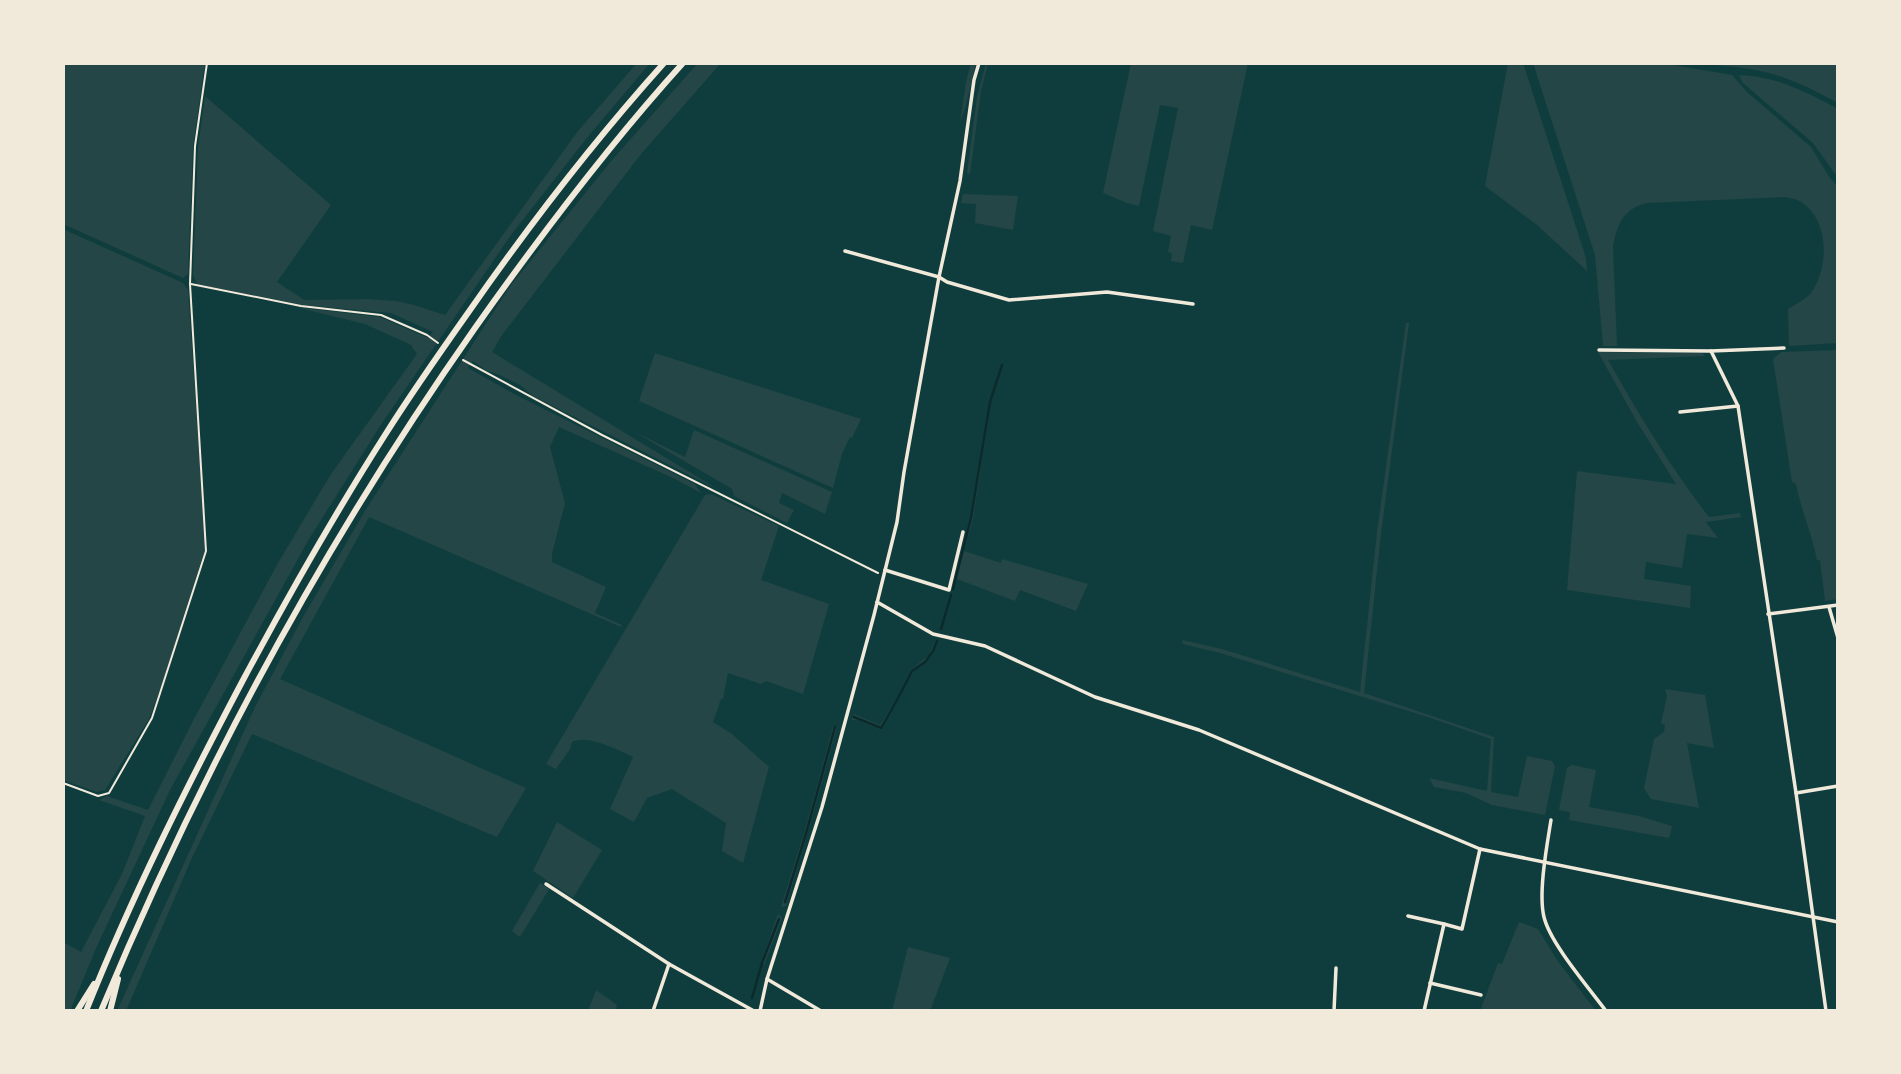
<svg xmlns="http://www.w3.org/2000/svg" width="1901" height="1074" viewBox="0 0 1901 1074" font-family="Barlow,sans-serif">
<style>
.green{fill:#244646}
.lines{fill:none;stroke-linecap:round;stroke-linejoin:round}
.stream{stroke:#0a2a2b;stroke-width:2.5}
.path{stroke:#f1e9da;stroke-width:2}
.minor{stroke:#f1e9da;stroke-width:3.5}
.motorway{stroke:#f1e9da;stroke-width:6}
</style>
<rect width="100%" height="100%" fill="#0f3d3e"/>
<g class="green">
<path d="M63 63H205L193 147 188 274 183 278 63 224Z"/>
<path d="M637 63H650L586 139 511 235 382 423 309 539 170 790 97 946 70 1011H63V942L81 952 122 874 145 816 99 800 107 796 148 810 194 719 278 563 331 474 417 354 411 345 365 324 295 307 380 317 428 338 433 332 391 313 303 305 197 284 193 275 198 148 205 96 331 205 277 282 304 300 369 299 396 301 414 305 445 315 578 131Z"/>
<path d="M698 63H721L641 154 502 335 492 352 719 490 533 396 520 385 500 375 487 371 473 361 468 368 514 394 695 484 701 493 673 478 559 427 550 447 565 503 552 554V562L606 587 595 613 622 625 621 627 369 517 280 679 526 788 497 837 252 734 191 860 126 1011H117L255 707 303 617 368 506 511 285 612 160Z"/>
<path d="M971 63H976L966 105 960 123 966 82Z"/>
<path d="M986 63H988L981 91 970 174 967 173 977 97Z"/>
<path d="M1131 63H1248L1212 230 1191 225 1183 263 1171 261 1172 253 1168 252 1171 236 1153 231 1178 108 1160 105 1139 206 1127 203 1103 193Z"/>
<path d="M1508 63H1523L1586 258 1587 271 1537 225 1485 186Z"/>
<path d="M1533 63H1661L1732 75 1747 92 1811 147 1830 178 1838 187V343L1789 346 1788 309C1796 304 1806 299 1811 293 1829 268 1830 220 1801 202 1796 199 1790 198 1785 197L1646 203C1622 210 1617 225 1613 247L1617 346H1603L1595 255Z"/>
<path d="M1700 63H1838V103C1812 89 1785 75 1755 70 1737 66 1718 66 1700 63Z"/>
<path d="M1739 75C1775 76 1807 92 1838 109V178L1813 143 1743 83Z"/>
<path d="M963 194 1018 196 1013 230 975 223 976 204 961 203Z"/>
<path d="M63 229 183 283 188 290 206 551 165 677 149 719 105 790 97 792 63 780Z"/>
<path d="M1406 323H1409L1381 533 1364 693 1494 737 1491 792 1518 797 1527 756 1552 761 1555 766 1545 815 1492 805 1466 793 1434 787 1429 778 1487 791 1491 739 1428 717 1220 653 1183 644 1182 640 1222 649 1360 692 1377 532Z"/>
<path d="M1838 350V599L1825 601 1820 560H1817C1812 534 1801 510 1796 484L1792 482 1773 359 1781 352Z"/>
<path d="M1598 352 1702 353 1705 356 1608 360C1639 415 1671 468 1709 517L1740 513 1741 517 1706 522 1718 538 1687 534 1682 568 1646 562 1644 579 1691 586 1690 608 1567 590 1577 471 1676 484 1637 422Z"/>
<path d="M655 353 861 419 852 438 850 437 842 454 833 488 639 401Z"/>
<path d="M1001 364H1003L991 402 973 519 964 551 1001 563 1002 559 1088 584 1076 611 1020 590 1015 601 957 579 953 590H951L970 518 989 402Z"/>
<path d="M694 430 832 492 825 514 782 493 779 503 794 510 787 523 734 496 732 489 633 431 685 457Z"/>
<path d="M711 494 779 526 761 580 829 604 803 694 766 681 761 684 728 673 723 699H721L713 722 732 734 769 767 743 863 722 851 726 823 672 789 647 798 634 822 610 809 633 757C618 750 587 734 572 742L570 749 556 769 546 764 705 495Z"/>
<path d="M936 640 938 641 934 650 926 662 913 671 881 730 857 720H852L854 714 880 725 896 700 911 670 928 656Z"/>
<path d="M1665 689 1705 695 1714 748 1687 743 1699 808 1651 799 1644 788 1654 739 1664 732 1665 725 1661 723 1667 696Z"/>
<path d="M833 727H837L813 815 786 906 781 907 805 830Z"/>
<path d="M1572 765 1596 770 1589 807 1639 816 1672 826 1669 838 1569 820 1570 812 1559 810 1567 768Z"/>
<path d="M557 822 602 850 573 898 533 871Z"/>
<path d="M540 883 549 889 520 937 512 931Z"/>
<path d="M778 914 782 918 764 965 761 962Z"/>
<path d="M1519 922 1538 929 1557 960 1596 1011H1480L1498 963 1502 964Z"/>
<path d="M908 947 950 958 930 1011H892Z"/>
<path d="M596 990 617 1005 615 1011H588Z"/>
</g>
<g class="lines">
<g class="stream">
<path d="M953 589 971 518 990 402 1002 365"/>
<path d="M941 629 951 595"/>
<path d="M854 717 881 728 897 700 912 671 925 662 933 651 937 641"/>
<path d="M785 902 807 830 835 727"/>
<path d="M752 998 762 963 779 919"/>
</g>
<g class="path">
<path d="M191 284 301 306 381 315 427 335 438 343"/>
<path d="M463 360 602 435 878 573"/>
<path d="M63 783 98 796 109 793 152 718 206 551 190 284 195 146 207 63"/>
</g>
<g class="minor">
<path d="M845 251 939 277 947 282 1009 300 1107 292 1193 304"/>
<path d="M1599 350 1711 351 1784 348"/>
<path d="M1711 351 1738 406 1796 793 1826 1011"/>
<path d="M1680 412 1738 406"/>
<path d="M885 570 949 590 963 532"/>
<path d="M877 602 933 634 985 646 1095 697 1199 730 1480 849 1838 922"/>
<path d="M1829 607 1838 638"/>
<path d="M1768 614 1838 605"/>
<path d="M1796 793 1838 786"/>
<path d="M1551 820C1547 845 1538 893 1544 917 1550 943 1589 988 1606 1011"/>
<path d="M546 884 669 964 754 1011"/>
<path d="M1408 916 1444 924"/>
<path d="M767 979 821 1011"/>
<path d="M1430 983 1481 995"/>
<path d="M653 1011 669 964"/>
<path d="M760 1011 767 979 822 807 874 615 897 522 904 472 939 277 960 181 974 80 979 63"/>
<path d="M1334 1011 1336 968"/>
<path d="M1424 1011 1444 924 1462 929 1480 849"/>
</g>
<g class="motorway">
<path d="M77 1011 94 984"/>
<path d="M86 1011C131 898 185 790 242 682 287 598 334 515 385 435 412 392 441 351 470 310 530 224 594 141 664 63"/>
<path d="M101 1011C201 771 326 540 475 328 540 236 607 147 683 63"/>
<path d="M110 1011 118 979"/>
</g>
</g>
<rect width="1901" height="1074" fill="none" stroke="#f1e9da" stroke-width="130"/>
</svg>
